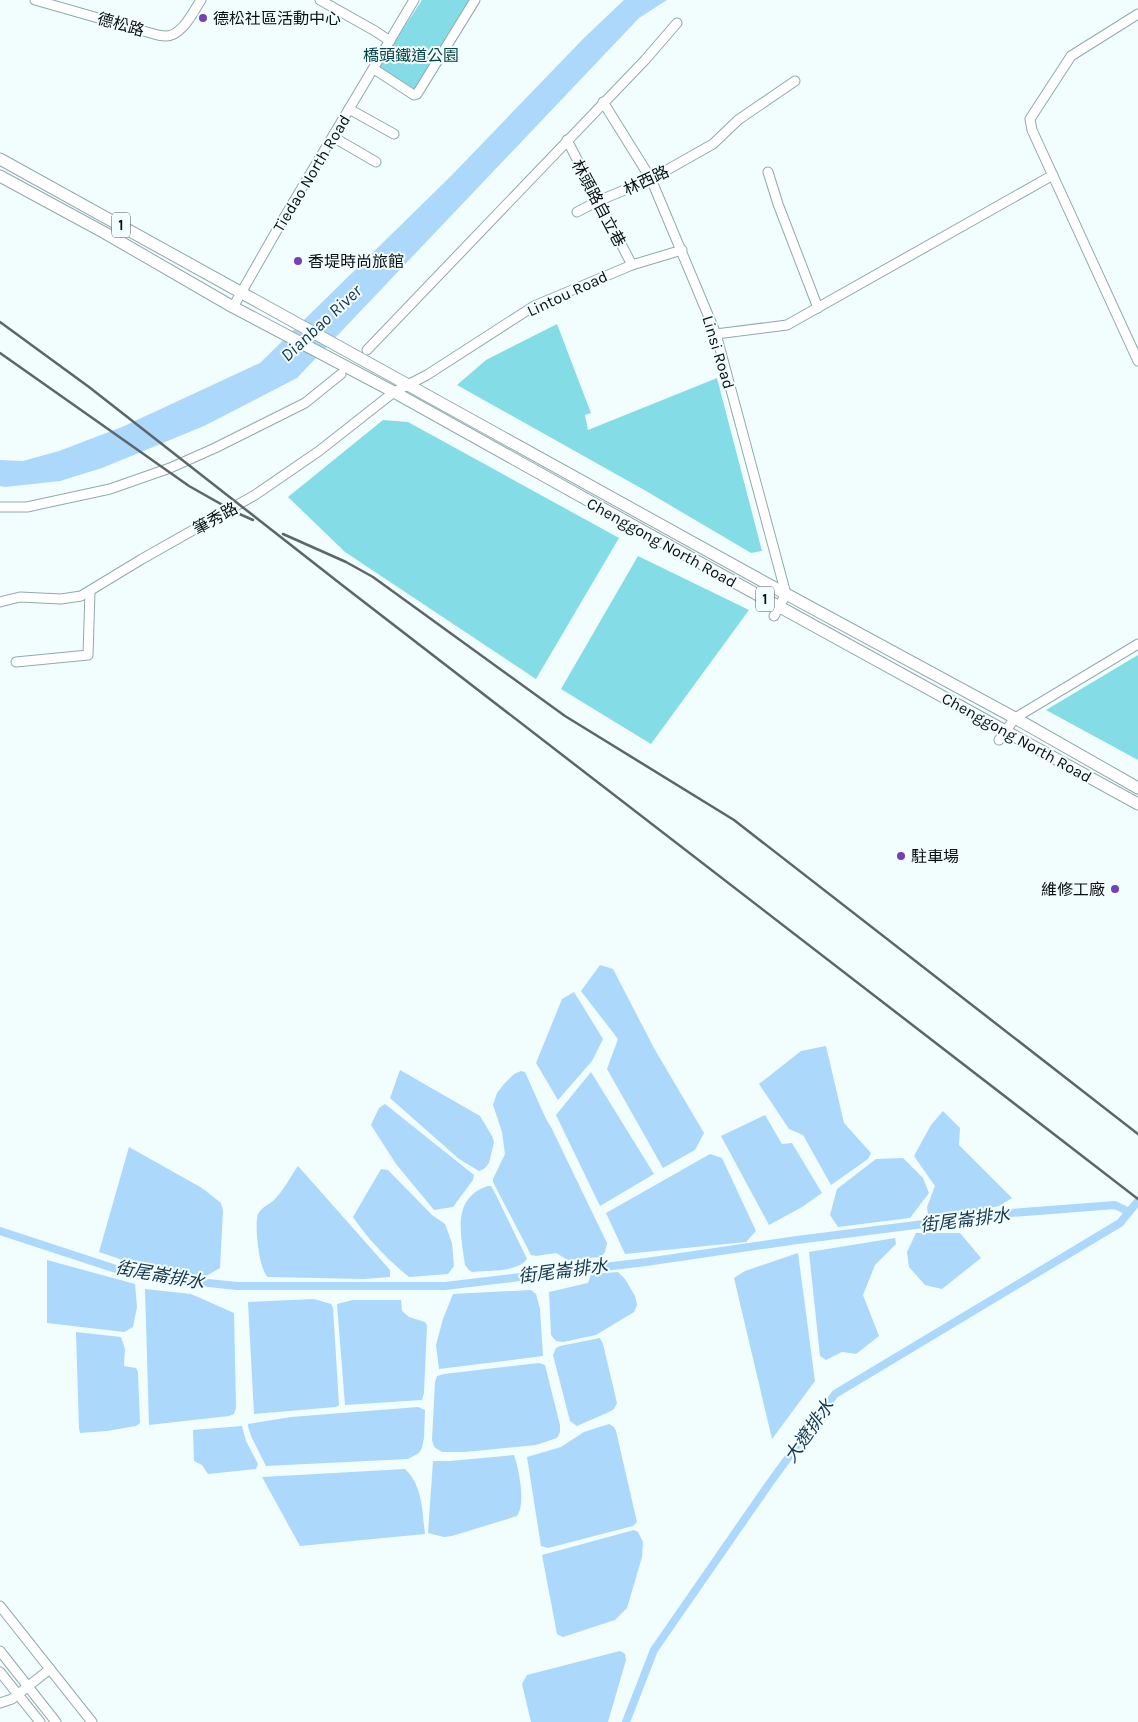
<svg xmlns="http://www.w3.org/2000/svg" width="1138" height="1722" viewBox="0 0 1138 1722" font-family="Karla,'Noto Sans TC',sans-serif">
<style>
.green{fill:#84dde6}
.water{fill:#acd8fb}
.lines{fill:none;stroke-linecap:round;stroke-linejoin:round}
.canal{stroke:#acd8fb;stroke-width:8}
.minor-casing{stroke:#91aaac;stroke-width:11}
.major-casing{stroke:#91aaac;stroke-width:13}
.minor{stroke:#fff;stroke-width:9}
.major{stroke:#fff;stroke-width:11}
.rail{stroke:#5c6667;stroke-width:2.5}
.poi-dot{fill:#7240b8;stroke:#f2fdfe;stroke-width:2}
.labels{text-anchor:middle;stroke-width:4;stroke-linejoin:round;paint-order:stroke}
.shield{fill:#f2fdfe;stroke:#4e5758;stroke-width:1}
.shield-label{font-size:15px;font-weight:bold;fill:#071011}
.poi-label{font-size:16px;fill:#071011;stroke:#f2fdfe;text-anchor:start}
.street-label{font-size:16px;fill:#071011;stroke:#f2fdfe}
.park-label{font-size:16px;fill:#094449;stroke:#f2fdfe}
.water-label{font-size:18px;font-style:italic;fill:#16374e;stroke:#f2fdfe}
</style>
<rect width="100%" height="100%" fill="#f2fdfe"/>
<g class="green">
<path d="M422 0H471L416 90 378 67Z"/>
<path d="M557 324 591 413 585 415 588 430 717 378 762 551 751 553 646 491 457 385 486 360Z"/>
<path d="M383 420 408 422 619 538 536 679 345 552 288 497Z"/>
<path d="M638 556 749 610 651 744 561 689Z"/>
<path d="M1138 655V760L1046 710Z"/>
</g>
<g class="water">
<path d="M624 0H667L639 18 297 378 204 426 102 468 60 481 5 487 0 486V460L23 461 59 451 122 427 260 363 452 175 583 39Z"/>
<path d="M600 965 613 969 655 1050 704 1133 695 1150 663 1168 607 1069 618 1039 581 991Z"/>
<path d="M574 992 603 1039 592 1061 558 1100 536 1063 562 999Z"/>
<path d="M826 1046 844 1123 871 1153 868 1159 831 1185 803 1135 789 1129 759 1084 801 1051Z"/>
<path d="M400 1070 480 1116 492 1136 494 1142 489 1163 484 1169 479 1171 459 1159 390 1098Z"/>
<path d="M521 1071 525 1072 546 1119 551 1127 607 1243 605 1252 601 1257 568 1260 556 1253 536 1256 531 1255 493 1182V1179L505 1154 502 1132 493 1105 497 1093 504 1084 514 1074Z"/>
<path d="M591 1072 654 1174 600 1206 556 1115Z"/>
<path d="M385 1104 474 1175 473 1180 453 1207 434 1210 396 1164 371 1125 379 1108Z"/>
<path d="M943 1111 960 1128 959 1145 1012 1198 999 1206 929 1221 927 1207 935 1186 914 1156 931 1125Z"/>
<path d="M765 1115 782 1144 792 1143 822 1193 802 1207 769 1225 721 1136Z"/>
<path d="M129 1147 202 1188 221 1203 223 1211 220 1268 206 1276 144 1267 99 1252Z"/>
<path d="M710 1154 722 1158 756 1231 746 1242 625 1254 606 1213Z"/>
<path d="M903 1158 923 1178 929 1193 910 1218 838 1227 830 1215 837 1189 876 1159Z"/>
<path d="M298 1166 390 1270V1277L364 1279 268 1277C259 1271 254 1224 258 1214 261 1208 268 1205 273 1201 283 1192 290 1177 298 1166Z"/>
<path d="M381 1169 388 1170 432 1215 445 1224 452 1243 454 1266 448 1274 409 1277C388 1260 368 1239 353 1217Z"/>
<path d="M488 1186H491L496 1195 527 1259C516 1273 488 1270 472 1272L469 1270 465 1265C461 1235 451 1198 488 1186Z"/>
<path d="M916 1233H960L981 1258 942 1289 925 1285 909 1267 907 1252Z"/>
<path d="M895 1238 896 1244 875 1265 863 1295 879 1336 856 1354 842 1352 826 1360 820 1356 809 1252Z"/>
<path d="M798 1253 815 1381 772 1439 734 1278 745 1271Z"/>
<path d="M47 1260 135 1284 137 1307 133 1327 124 1332 47 1323Z"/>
<path d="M618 1272 625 1279 635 1296 637 1305 634 1312 596 1335 563 1342 556 1341 551 1335 549 1292 588 1283 591 1274Z"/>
<path d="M145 1289 191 1294 234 1313 236 1408 234 1414 229 1416 149 1425Z"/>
<path d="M531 1290 536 1294 540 1309 543 1356 439 1369 436 1345 443 1319 453 1294Z"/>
<path d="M314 1299 331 1304 333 1308 339 1405 336 1407 254 1414 248 1302Z"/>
<path d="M353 1300H401L402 1311 409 1317 425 1322 427 1326 424 1393 422 1400 345 1405 337 1304Z"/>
<path d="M76 1332 121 1337 125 1349 124 1366 136 1368 138 1372 140 1423 136 1426 107 1431 80 1433 79 1428Z"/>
<path d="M600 1338 603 1344 617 1403 614 1409 609 1412 577 1426 570 1421 553 1355 556 1348 560 1346Z"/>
<path d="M539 1363 545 1365 560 1425V1432L557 1438 536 1445 465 1452H442L434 1447 432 1440 435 1382 437 1376 444 1374Z"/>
<path d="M418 1407 425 1410 424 1438 422 1448 419 1453 408 1459 266 1466 251 1436 248 1426V1424L291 1417Z"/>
<path d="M609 1424 614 1427 616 1431 637 1522 633 1526 548 1548 541 1546 527 1457 561 1447 584 1432Z"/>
<path d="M242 1426 246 1441 258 1464 256 1469 208 1474 202 1465 194 1461 193 1430Z"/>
<path d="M514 1455C519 1469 526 1504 517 1516L452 1536 444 1537 428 1533 433 1461H450Z"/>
<path d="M405 1469C423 1486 422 1511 425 1534L300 1546 262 1477Z"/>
<path d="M634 1530 638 1532 643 1542 642 1557 627 1608 615 1620 563 1637 557 1634 542 1555Z"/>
<path d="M620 1651 625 1654 626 1660 608 1722H531L522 1684 527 1675Z"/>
</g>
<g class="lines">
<g class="canal">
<path d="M0 1231 116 1269 189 1281 237 1286H445L646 1262 797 1240 1011 1213 1115 1205 1129 1212"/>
<path d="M626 1722 654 1650 769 1484 835 1394 1120 1223 1138 1201"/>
</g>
<defs>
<g id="minor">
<path d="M35 0 154 34C157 35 162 36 166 36 182 36 193 12 201 0"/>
<path d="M320 0 375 31 390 41"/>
<path d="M1138 14 1071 56 1030 119 1032 130 1138 361"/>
<path d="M374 69 414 95 417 94 475 0"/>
<path d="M603 102 651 179 716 334 786 594 774 616"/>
<path d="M349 109 394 134"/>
<path d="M333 137 376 162"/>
<path d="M567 140 632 265"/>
<path d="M768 172 778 204 818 308"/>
<path d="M577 212 598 201 651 179 713 144 738 120 795 81"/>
<path d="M233 307 281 223 414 0"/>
<path d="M716 334 787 325 1053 175"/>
<path d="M367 350 645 60 677 23"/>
<path d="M0 507H27L110 489 170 468 215 448 305 403 341 374"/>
<path d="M0 602 20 597 61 599 81 596 142 559 255 495 319 451 394 392 427 375 534 306 632 265 682 250"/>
<path d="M16 662 88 655 90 591"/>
<path d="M999 740 1015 718 1138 644"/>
<path d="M0 1606 92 1722"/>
<path d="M0 1651 56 1722"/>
<path d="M0 1672 40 1722"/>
<path d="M0 1703 12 1699 50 1669"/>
</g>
<g id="major">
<path d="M0 159 764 582 1015 718 1138 788"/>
<path d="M0 176 105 233 233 307 394 392 738 584 1138 804"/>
</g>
</defs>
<use href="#minor" class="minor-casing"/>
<use href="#major" class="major-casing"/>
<use href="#minor" class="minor"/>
<use href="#major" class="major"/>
<g class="rail">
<path d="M0 322 89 387 342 585 1138 1199"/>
<path d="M0 353 189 486 235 512 253 520"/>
<path d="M283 534 346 562 373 577 565 716 734 820 1138 1134"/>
</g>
</g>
<g class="poi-dot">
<circle cx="203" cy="18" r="5"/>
<circle cx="298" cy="261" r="5"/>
<circle cx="901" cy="856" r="5"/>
<circle cx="1115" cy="889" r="5"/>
</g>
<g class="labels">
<g class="shield">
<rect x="112" y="212.5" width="18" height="25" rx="4"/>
<rect x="756" y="586.5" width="18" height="25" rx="4"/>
</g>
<g class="shield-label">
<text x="121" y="230">1</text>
<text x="765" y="604">1</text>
</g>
<g class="poi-label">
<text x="213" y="24">德松社區活動中心</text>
<text x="308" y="267">香堤時尚旅館</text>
<text x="911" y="862">駐車場</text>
<text x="1105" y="895" text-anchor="end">維修工廠</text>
</g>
<g class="street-label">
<text transform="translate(121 24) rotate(16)" y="6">德松路</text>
<text transform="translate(311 173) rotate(-59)" y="6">Tiedao North Road</text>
<text transform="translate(646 180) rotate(-25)" y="6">林西路</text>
<text transform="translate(599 203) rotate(62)" y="6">林頭路自立巷</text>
<text transform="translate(567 293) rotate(-25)" y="6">Lintou Road</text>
<text transform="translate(719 352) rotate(73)" y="6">Linsi Road</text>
<text transform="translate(215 518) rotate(-29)" y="6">筆秀路</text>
<text transform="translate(662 542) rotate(29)" y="6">Chenggong North Road</text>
<text transform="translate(1017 737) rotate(29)" y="6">Chenggong North Road</text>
</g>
<g class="park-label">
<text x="411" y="61">橋頭鐵道公園</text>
</g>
<g class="water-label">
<text transform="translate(321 323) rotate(-43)" y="6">Dianbao River</text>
<text transform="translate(965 1220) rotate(-7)" y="6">街尾崙排水</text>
<text transform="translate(563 1271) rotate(-7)" y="6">街尾崙排水</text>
<text transform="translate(160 1275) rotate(10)" y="6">街尾崙排水</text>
<text transform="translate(809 1431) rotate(-55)" y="6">大遼排水</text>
</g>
</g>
</svg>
